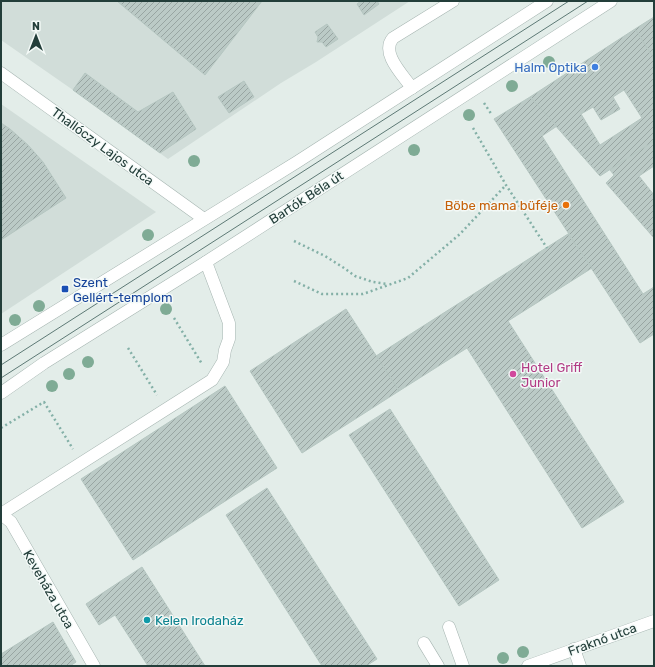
<svg xmlns="http://www.w3.org/2000/svg" width="655" height="667" viewBox="0 0 655 667" font-family="Rubik,sans-serif">
<style>
.built{fill:#d1ddd9}
.building{fill:url(#building-hatch);stroke:#b5c6c1;fill-rule:evenodd}
.lines{fill:none;stroke-linecap:round;stroke-linejoin:round}
.minor-casing{stroke:#a6b5b1;stroke-width:13}
.path{stroke:#84b0a7;stroke-width:2.5;stroke-dasharray:2 3;stroke-linecap:butt}
.minor{stroke:#fff;stroke-width:12}
.tram{stroke:#5d7975;stroke-width:1}
.tree{fill:#7fab95}
.shop-dot{fill:#3f7fe0;stroke:#f3f9f7;stroke-width:1.5}
.food-dot{fill:#e8710a;stroke:#f3f9f7;stroke-width:1.5}
.transit-dot{fill:#1a4fb4;stroke:#f3f9f7;stroke-width:1.5}
.hotel-dot{fill:#d1479c;stroke:#f3f9f7;stroke-width:1.5}
.culture-dot{fill:#0f9aa8;stroke:#f3f9f7;stroke-width:1.5}
.labels{text-anchor:middle;stroke-width:3;stroke-linejoin:round;paint-order:stroke}
.shop-label{font-size:13px;fill:#366cbe;stroke:#f3f9f7;text-anchor:end}
.street-label{font-size:13px;fill:#233e3a;stroke:#f3f9f7}
.food-label{font-size:13px;fill:#c56008;stroke:#f3f9f7;text-anchor:end}
.transit-label{font-size:13px;fill:#164399;stroke:#f3f9f7;text-anchor:start}
.hotel-label{font-size:13px;fill:#b23c85;stroke:#f3f9f7;text-anchor:start}
.culture-label{font-size:13px;fill:#0d838f;stroke:#f3f9f7;text-anchor:start}
</style>
<defs>
<pattern id="building-hatch" width="6" height="6" patternUnits="userSpaceOnUse"><rect width="6" height="6" fill="#bbcac6"/><path d="M-1 1l2-2M0 6l6-6M5 7l2-2" fill="none" stroke="#98a5a2"/></pattern>
</defs>
<rect width="100%" height="100%" fill="#e3ede9"/>
<g class="built">
<path d="M1 1H410L316 62 281 83 168 159 73 90 1 40Z"/>
<path d="M1 104 156 212 1 314Z"/>
</g>
<g class="building">
<path d="M117 1H262L205 75Z"/>
<path d="M361 1H377L379 4 364 15 357 4Z"/>
<path d="M654 17V59L635 29Z"/>
<path d="M327 24 338 39 326 47 322 42H317L318 37 315 32Z"/>
<path d="M635 29 654 59V141L600 176 530 97ZM624 90 642 118 600 145 581 114 593 107 601 120 620 109 613 97Z"/>
<path d="M85 73 138 112 173 92 196 129 160 153 73 90Z"/>
<path d="M244 81 254 97 229 113 218 97Z"/>
<path d="M530 97 557 126 542 136 643 294 654 287V334L640 343 494 119Z"/>
<path d="M1 123 10 129 1 141Z"/>
<path d="M10 129 28 145 43 162 66 198 1 240V141Z"/>
<path d="M654 141V166L639 176 654 195V238L606 183 614 175 610 170Z"/>
<path d="M568 234 592 268 508 321 624 502 582 528 467 348 399 391 376 356Z"/>
<path d="M346 309 399 391 302 453 250 371Z"/>
<path d="M225 386 277 468 133 560 81 479Z"/>
<path d="M390 409 499 580 459 606 349 435Z"/>
<path d="M267 488 377 659 366 666H322L226 515Z"/>
<path d="M142 567 205 666H148L115 615 99 625 86 604Z"/>
<path d="M53 622 76 662 70 666H1V654Z"/>
</g>
<g class="lines">
<defs>
<g id="minor">
<path d="M1 73 204 219"/>
<path d="M412 88C403 75 380 53 393 38L453 1"/>
<path d="M1 345 297 162 547 1"/>
<path d="M1 393 44 363 206 262 611 1"/>
<path d="M1 514 212 380 223 362 225 350 229 339V323L206 262"/>
<path d="M1 514 11 522 94 666"/>
<path d="M449 627 463 666"/>
<path d="M424 643 438 666"/>
<path d="M574 649 580 666"/>
<path d="M528 666 654 621"/>
</g>
</defs>
<use href="#minor" class="minor-casing"/>
<g class="path">
<path d="M484 103 492 115"/>
<path d="M473 128 506 185 547 248"/>
<path d="M294 241 325 256 344 268 355 276 373 282 388 284"/>
<path d="M294 281 322 294H363L408 278 460 234 506 185"/>
<path d="M174 318 202 364"/>
<path d="M128 348 157 395"/>
<path d="M1 428 44 402 73 449"/>
</g>
<use href="#minor" class="minor"/>
<g class="tram">
<path d="M1 365 569 1"/>
<path d="M1 378 588 1"/>
</g>
</g>
<g class="tree">
<circle cx="549" cy="62" r="6"/>
<circle cx="512" cy="86" r="6"/>
<circle cx="469" cy="115" r="6"/>
<circle cx="414" cy="150" r="6"/>
<circle cx="194" cy="161" r="6"/>
<circle cx="148" cy="235" r="6"/>
<circle cx="39" cy="306" r="6"/>
<circle cx="166" cy="309" r="6"/>
<circle cx="15" cy="320" r="6"/>
<circle cx="88" cy="362" r="6"/>
<circle cx="69" cy="374" r="6"/>
<circle cx="52" cy="386" r="6"/>
<circle cx="523" cy="652" r="6"/>
<circle cx="503" cy="658" r="6"/>
</g>
<circle class="shop-dot" cx="595" cy="67" r="4"/>
<circle class="food-dot" cx="566" cy="205" r="4"/>
<rect class="transit-dot" x="61" y="285" width="8" height="8" rx="2"/>
<circle class="hotel-dot" cx="513" cy="374" r="4"/>
<circle class="culture-dot" cx="147" cy="620" r="4"/>
<g class="labels">
<g class="shop-label">
<text x="587" y="72">Halm Optika</text>
</g>
<g class="street-label">
<text transform="translate(103 146) rotate(36)" y="5">Thallóczy Lajos utca</text>
<text transform="translate(306 197) rotate(-33)" y="5">Bartók Béla út</text>
<text transform="translate(49 589) rotate(60)" y="5">Keveháza utca</text>
<text transform="translate(602 639) rotate(-20)" y="5">Fraknó utca</text>
</g>
<g class="food-label">
<text x="558" y="210">Böbe mama büféje</text>
</g>
<g class="transit-label">
<text x="73" y="287">Szent<tspan x="73" dy="15">Gellért-templom</tspan></text>
</g>
<g class="hotel-label">
<text x="521" y="372">Hotel Griff<tspan x="521" dy="15">Junior</tspan></text>
</g>
<g class="culture-label">
<text x="155" y="625">Kelen Irodaház</text>
</g>
</g>
<rect width="655" height="667" fill="none" stroke="#233e3a" stroke-width="4"/>
<g transform="translate(36 36)" stroke="#f3f9f7" stroke-width="3" paint-order="stroke">
<path d="M0-3L7 15L0 10L-7 15Z" fill="#233e3a"/>
<text y="-6" font-size="11" font-weight="bold" text-anchor="middle" fill="#233e3a">N</text>
</g>
</svg>
